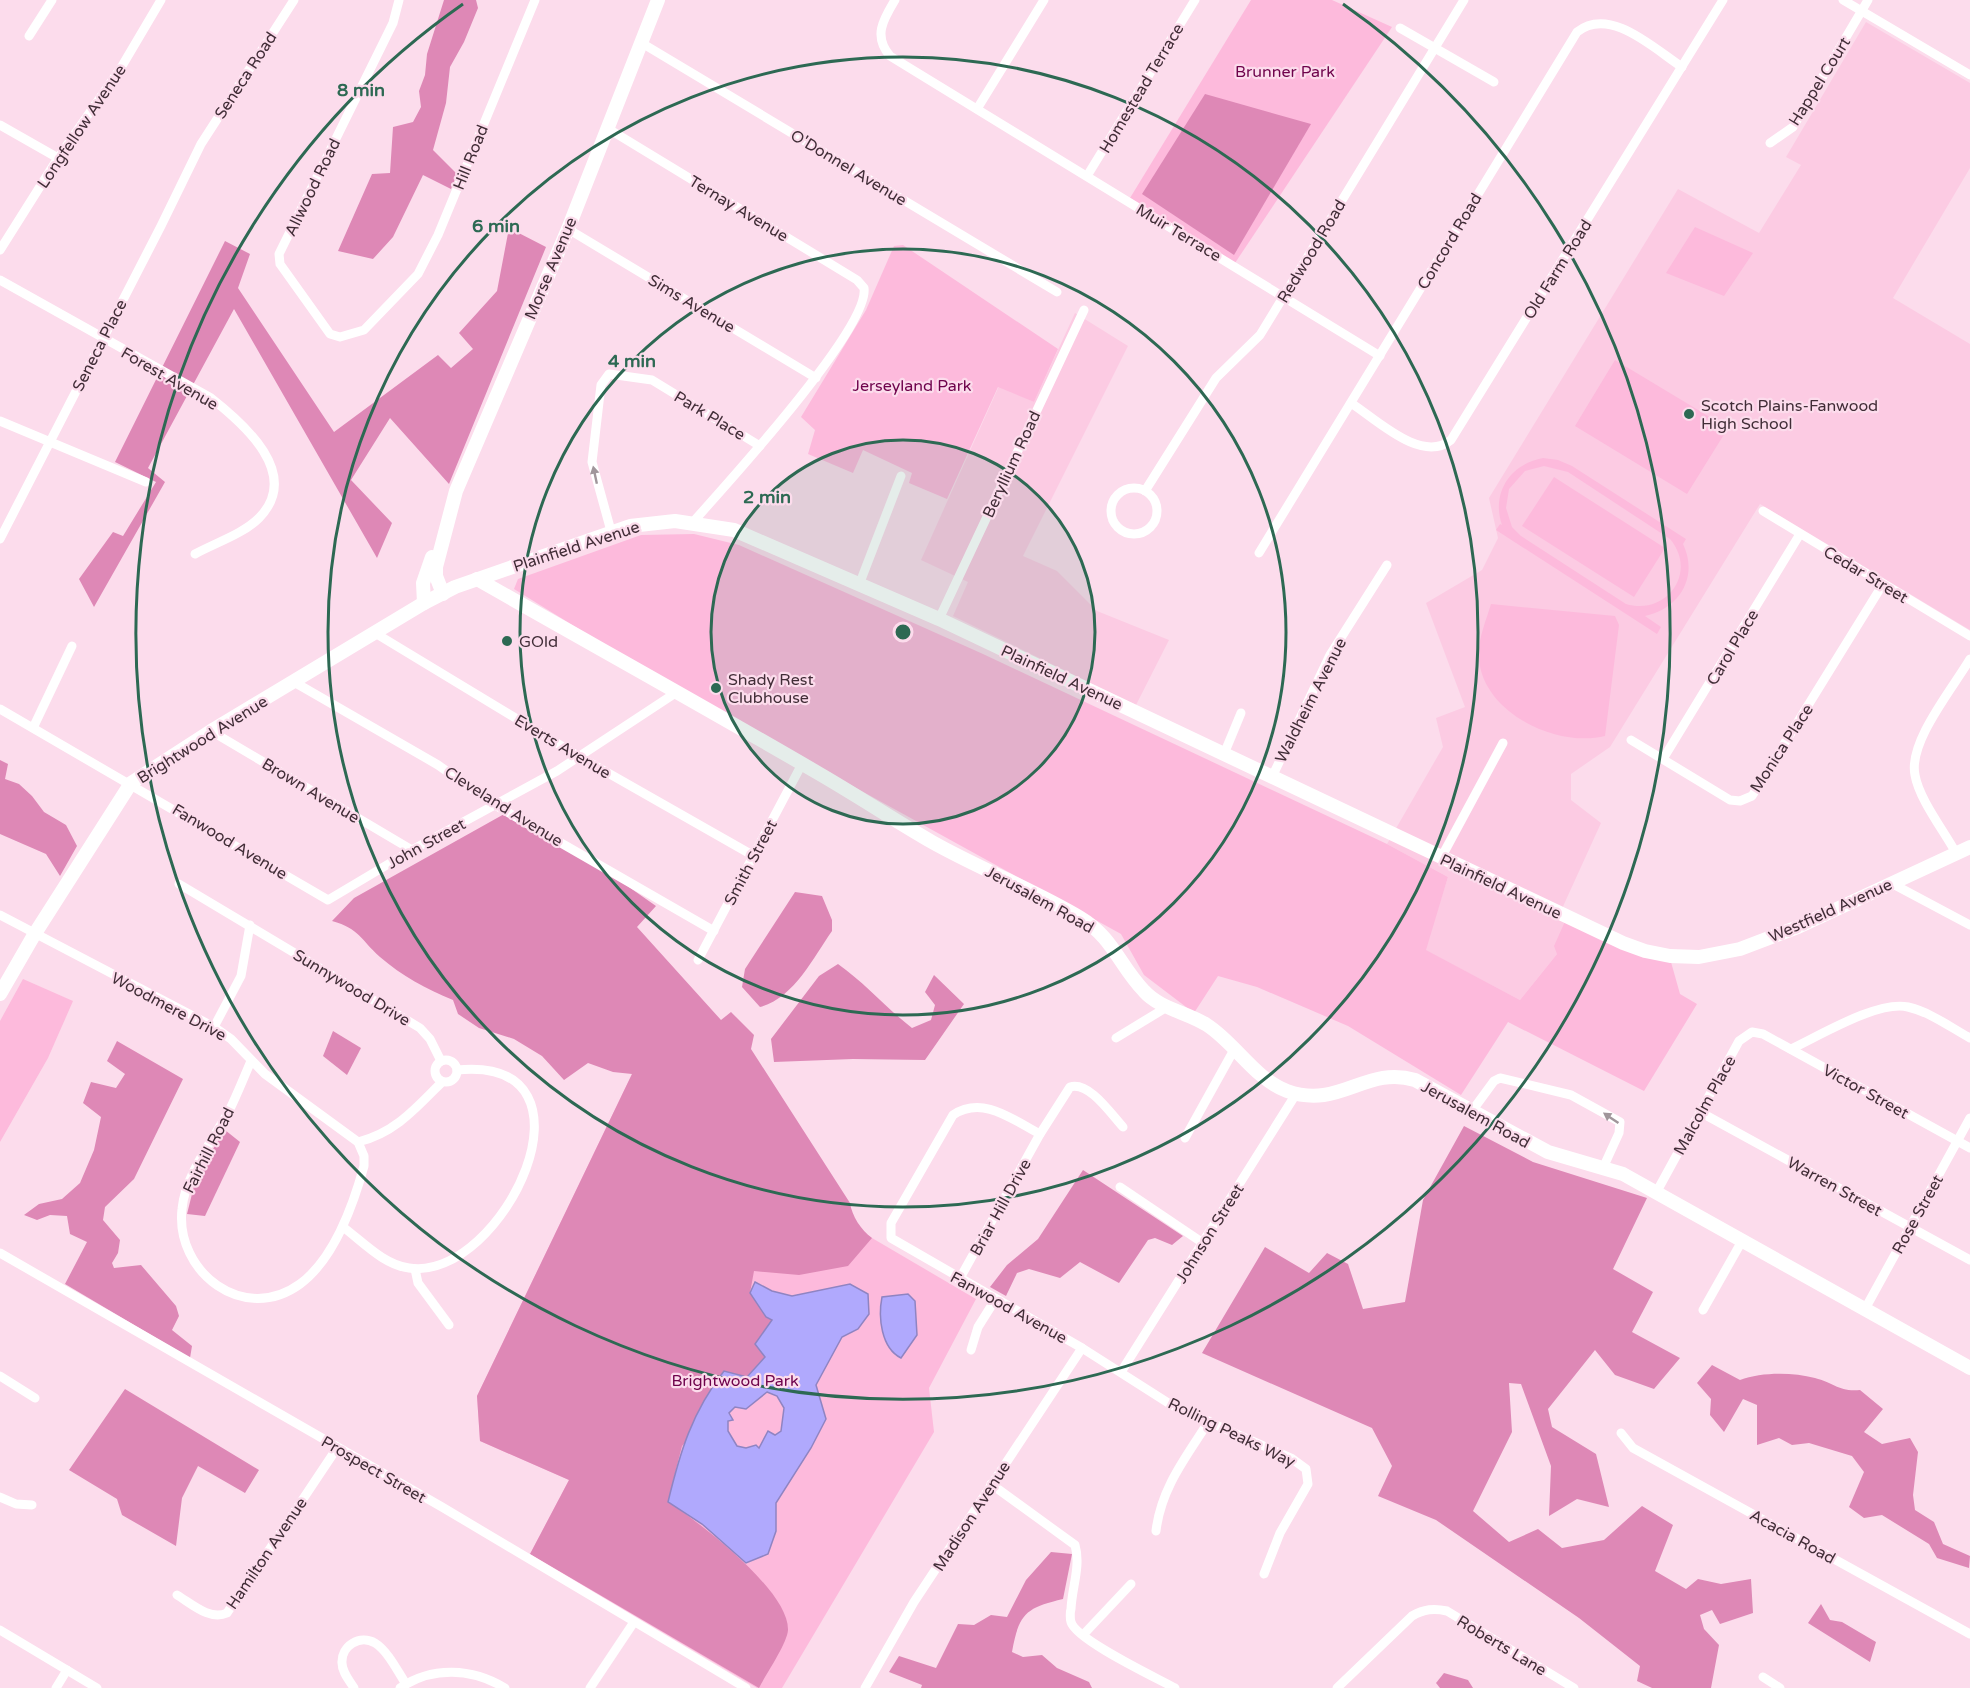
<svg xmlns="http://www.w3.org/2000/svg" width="1970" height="1688" viewBox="0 0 1970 1688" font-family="'Varela Round',sans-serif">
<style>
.built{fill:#fccbe3}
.green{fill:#fdbadc;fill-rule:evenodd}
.forest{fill:#de88b6}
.water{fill:#b0a9fd;stroke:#8f84c2;stroke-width:1.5;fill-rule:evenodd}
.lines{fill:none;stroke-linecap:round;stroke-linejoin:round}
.street{stroke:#fff;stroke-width:9}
.secondary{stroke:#fff;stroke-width:14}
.oneway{fill:#a0969b}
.ring{fill:none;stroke:#2d6953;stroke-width:3}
.poi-dot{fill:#2d6953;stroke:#fcdcec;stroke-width:2}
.labels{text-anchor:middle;stroke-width:4.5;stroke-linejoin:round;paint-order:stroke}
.park-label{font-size:16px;fill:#6e024b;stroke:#fcdcec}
.street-label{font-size:16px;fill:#412d37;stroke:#fcdcec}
.poi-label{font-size:16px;fill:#412d37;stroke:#fcdcec;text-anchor:start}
.centre{fill:#2d6953;stroke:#fcdcec;stroke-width:3}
.ring-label{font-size:18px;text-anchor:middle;font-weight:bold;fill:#2d6953;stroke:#fcdcec;stroke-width:4.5;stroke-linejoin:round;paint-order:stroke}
</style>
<rect width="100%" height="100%" fill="#fcdcec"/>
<g class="built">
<path d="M1866 22 1970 83V168L1893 298 1970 344V630L1760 504 1610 747 1571 774V800L1601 823 1560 913 1567 917 1557 954 1520 1000 1425 950 1448 877 1387 844 1443 747 1436 718 1465 707 1426 603 1482 570 1498 538 1489 498 1678 189 1759 233 1801 165 1786 157Z"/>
<path d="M1075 313 1128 346 1023 556 1057 571 1097 611 1169 640 1136 705 953 616 968 582 921 560 999 386 1034 402Z"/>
</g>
<g class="green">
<path d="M1251 0H1332L1392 27 1235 263 1130 198Z"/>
<path d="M1695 227 1753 253 1724 296 1666 273Z"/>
<path d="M903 245 1058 349 1034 402 998 387 947 499 909 483 912 473 863 450 853 473 808 454 815 430 801 417 866 310 894 246Z"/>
<path d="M1615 360 1728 428 1687 494 1575 426Z"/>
<path d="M1543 458 1558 460 1572 466 1686 539 1683 544C1699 577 1679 609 1645 616L1661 627 1657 634 1496 530 1500 524 1502 525C1491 493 1510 464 1543 458ZM1544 466 1568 472 1670 539C1698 572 1667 616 1626 604L1521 536 1512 527 1506 508 1509 489 1525 471Z"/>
<path d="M1554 477 1665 548 1634 597 1522 526Z"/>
<path d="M694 534 739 545 983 654 1387 844 1448 877 1426 950 1520 1000 1557 954 1554 946 1567 917 1671 962 1680 994 1697 1004 1644 1091 1508 1022 1461 1095 1348 1026 1257 987 1218 976 1194 1013 1144 975 1121 934 673 687 514 589 518 579 641 535Z"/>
<path d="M1491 604 1615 616 1619 625 1605 736C1557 748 1483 713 1479 659 1477 641 1486 621 1491 604Z"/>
<path d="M23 979 73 1001 48 1058 0 1142V1021Z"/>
<path d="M632 1074 872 1238 976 1299 929 1388 934 1432 782 1688H757L530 1554 569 1480 480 1441 477 1396Z"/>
</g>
<g class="forest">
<path d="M444 0H476L478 8 464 42 450 67 446 103 433 150 457 174 451 189 423 175 393 237 373 259 338 251 372 174 390 173 393 127 413 122 421 107 419 91 425 75 427 54Z"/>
<path d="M1205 94 1311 124 1234 255 1142 194Z"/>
<path d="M509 228 546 247 449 484 390 418 351 480 392 523 377 558 234 309 148 468 165 482 94 607 79 579 113 532 123 536 156 482 115 462 225 241 250 254 238 288 334 432 438 355 451 368 473 349 459 333 497 291Z"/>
<path d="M0 760 8 764 5 779 19 784 32 796 44 812 66 825 77 846 60 876 46 854 0 834Z"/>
<path d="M506 813 626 885 656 906 637 927 721 1020 731 1012 754 1035 751 1049 850 1203C852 1216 861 1230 872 1238L848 1266 799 1275 754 1271 750 1293 772 1320 765 1357 682 1446 668 1501C699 1523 789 1590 788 1630 787 1644 766 1674 759 1688L530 1554 569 1480 480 1441 477 1396 632 1074 613 1072 588 1063 564 1080 542 1056 514 1039 479 1028 458 1014 453 1000C426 989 402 976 380 957 360 939 360 929 332 921L354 898Z"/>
<path d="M795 892 822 896 832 920V931C813 958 794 998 760 1007L742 987 745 969Z"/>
<path d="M838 964C865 983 886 1008 912 1028L931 1020 935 1005 925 992 934 975 964 1004 925 1060 853 1059 774 1062 771 1039 819 976Z"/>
<path d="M333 1031 361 1048 347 1075 323 1056Z"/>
<path d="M117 1041 183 1079 134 1179 105 1207 103 1220 120 1240 118 1253 112 1263 114 1268 141 1265 176 1306 179 1316 172 1330 192 1346 190 1358 65 1284 87 1242 70 1234 67 1216 50 1215 37 1220 24 1215 39 1204 62 1199 80 1183 94 1150 101 1117 83 1103 91 1082 116 1088 125 1074 107 1061Z"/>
<path d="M1464 1126 1533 1162 1647 1198 1613 1269 1653 1292 1632 1332 1680 1358 1654 1389 1615 1375 1595 1350 1548 1409 1552 1427 1596 1454 1609 1507 1577 1499 1549 1516 1551 1466 1521 1384 1509 1383 1512 1432 1473 1511 1509 1542 1538 1529 1562 1548 1604 1540 1642 1506 1673 1525 1655 1571 1686 1589 1698 1579 1721 1584 1751 1579 1753 1613 1720 1624 1712 1610 1700 1615 1704 1629 1719 1645 1711 1688H1652L1637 1681 1640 1666 1579 1618 1436 1520 1378 1496 1392 1466 1372 1428 1202 1353 1265 1247 1309 1273 1327 1253 1348 1264 1363 1309 1405 1302 1423 1200Z"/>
<path d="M225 1130 240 1142 205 1216 187 1214 197 1174Z"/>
<path d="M1083 1170 1183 1236 1172 1245 1155 1238 1148 1240 1119 1283 1080 1262 1060 1278 1029 1269 1017 1273 1006 1296 990 1287 1007 1265 1038 1239Z"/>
<path d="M1712 1365 1740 1380C1761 1372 1792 1372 1815 1378 1834 1383 1839 1392 1860 1390L1883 1409 1864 1432 1882 1444 1910 1438 1918 1452 1913 1495 1915 1510 1934 1522 1943 1544 1970 1556 1969 1568 1937 1558 1929 1544 1882 1515 1864 1518 1849 1507 1864 1472 1852 1456 1809 1443 1792 1445 1779 1438 1757 1445V1405L1743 1399 1724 1432 1710 1415 1711 1399 1697 1383Z"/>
<path d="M125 1389 259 1470 245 1493 198 1466 182 1498 176 1546 122 1515 117 1499 69 1470Z"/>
<path d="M1051 1552 1072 1554 1063 1599C1026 1608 1019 1613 1012 1652L1023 1657 1042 1655 1057 1668 1089 1682 1092 1688H921L922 1685 889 1672 899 1656 936 1668 958 1624 974 1625 991 1615 1007 1617 1026 1580Z"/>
<path d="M1821 1604 1830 1620 1842 1622 1876 1642 1870 1662 1808 1623Z"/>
<path d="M1444 1673 1468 1680 1473 1688H1440L1436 1683Z"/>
</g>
<g class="water">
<path d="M755 1282 772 1291 792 1296 850 1284 868 1294 869 1314 858 1329 842 1337 816 1385 826 1419 811 1448 776 1503V1531L768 1554 746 1563 702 1524 668 1502C680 1452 692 1412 724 1371L747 1377 765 1357 755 1344 772 1320 766 1317 750 1293ZM767 1392 777 1396 784 1408 781 1431 775 1435 768 1431 759 1448 756 1445 746 1448 737 1446 728 1431V1421L733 1420 729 1413 735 1407 746 1409Z"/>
<path d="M908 1294 915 1301 917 1335 901 1358C881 1348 878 1317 882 1297Z"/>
</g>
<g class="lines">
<g class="street">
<path d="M399 0 393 23 279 254 280 264 330 334 340 337 364 330 418 274 438 235 535 0"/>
<path d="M895 0C883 20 873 36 890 56L1380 356"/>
<path d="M1843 0 1970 75"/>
<path d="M1400 28 1494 82"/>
<path d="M29 36 52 0"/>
<path d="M640 42 1057 292"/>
<path d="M977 109 1044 0"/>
<path d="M0 125 58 158"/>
<path d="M607 128 857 280 864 288C870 328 724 487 693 522"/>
<path d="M1770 143 1793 127 1868 0"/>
<path d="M1087 176 1195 0"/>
<path d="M568 229 816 378"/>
<path d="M0 250 58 158 122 66 161 0"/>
<path d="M0 280 211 398C244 424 302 474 259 518 243 534 215 543 195 554"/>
<path d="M1351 403C1377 420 1422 464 1451 440L1723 0"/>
<path d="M0 421 146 482"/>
<circle cx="1134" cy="511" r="23"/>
<path d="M1145 491 1216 378 1260 335 1464 0"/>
<path d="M1763 511 1970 636"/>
<path d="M611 531 592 462 601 385 609 374 652 380 760 446"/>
<path d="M0 539 161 226 201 144 294 0"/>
<path d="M1259 553 1577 32C1610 6 1653 48 1682 67"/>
<path d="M859 585 901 476"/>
<path d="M939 619 1084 310"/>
<path d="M375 633 580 757 754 856"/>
<path d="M294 682 438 765 495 805 714 931"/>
<path d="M0 709 328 900 412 850 557 771 677 692"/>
<path d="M33 728 72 646"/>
<path d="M211 731 412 850"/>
<path d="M1631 740 1730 800 1740 801 1752 796 1883 584"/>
<path d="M1224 754 1241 713"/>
<path d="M1663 759 1800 534"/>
<path d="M1273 775 1330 655 1387 565"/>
<path d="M1956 853C1944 831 1919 799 1915 775 1908 742 1953 688 1970 659"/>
<path d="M1441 858 1503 743"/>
<path d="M1891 883 1970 925"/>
<path d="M179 884 420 1028 430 1039 441 1061"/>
<path d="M0 915 214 1027 231 1039 265 1074 358 1142 364 1156V1166C353 1206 334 1259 300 1284 244 1325 175 1272 182 1209 185 1175 212 1141 229 1111 237 1095 244 1077 251 1061"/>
<path d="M698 960 802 764"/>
<path d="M214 1027 241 976 250 925"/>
<path d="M1116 1038 1167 1007"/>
<path d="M1791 1049C1819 1036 1878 1000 1908 1007 1930 1012 1950 1027 1970 1038"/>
<circle cx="446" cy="1071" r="11"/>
<path d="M1472 1111 1494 1081 1500 1078 1571 1095 1620 1122 1619 1133 1603 1168"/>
<path d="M1700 1112 1970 1260"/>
<path d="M1040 1134C1013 1120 983 1095 953 1115L891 1223V1238L1082 1348 1173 1406 1291 1458 1306 1469 1308 1484 1280 1533 1264 1574"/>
<path d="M1185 1138 1235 1048"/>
<path d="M358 1142C395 1133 416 1108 442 1082"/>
<path d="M1120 1187 1203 1243"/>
<path d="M1656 1193 1739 1041 1752 1032 1763 1034 1970 1148"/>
<path d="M343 1227C363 1242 384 1265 409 1268 503 1282 611 1055 457 1070"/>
<path d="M0 1253 442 1507 746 1688"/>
<path d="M415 1269 418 1283 449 1325"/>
<path d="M959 1280 1040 1134 1070 1087C1089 1081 1111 1114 1123 1127"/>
<path d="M1865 1309 1970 1118"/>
<path d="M1703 1310 1742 1241"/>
<path d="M971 1350 978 1327 995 1300"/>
<path d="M1121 1372 1296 1094"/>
<path d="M0 1376 35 1398"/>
<path d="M1621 1433 1633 1448 1970 1634"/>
<path d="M991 1484 1075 1545C1081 1566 1072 1587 1071 1609 1070 1612 1070 1619 1071 1622 1076 1640 1157 1678 1175 1688"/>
<path d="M0 1497 16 1504 32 1505"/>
<path d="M1156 1531C1161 1488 1186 1457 1209 1421"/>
<path d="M177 1595C192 1604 210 1621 227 1613L337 1448"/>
<path d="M0 1630 97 1688"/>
<path d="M1083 1635 1131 1584"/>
<path d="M1763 1677 1780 1688"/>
<path d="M56 1688 67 1670"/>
<path d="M354 1688C349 1680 342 1672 342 1663 341 1646 360 1634 375 1643 388 1651 398 1672 406 1684"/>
<path d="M400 1688C432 1666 472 1668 505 1688"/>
<path d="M590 1688 634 1622"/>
<path d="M865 1688 914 1602 1082 1348"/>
<path d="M1337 1688 1412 1616C1424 1609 1434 1608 1447 1611L1574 1688"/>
</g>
<g class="secondary">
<path d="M477 579C591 644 705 707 818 773 856 795 894 820 932 842 980 869 1032 889 1079 917 1113 937 1119 965 1144 991 1160 1009 1187 1012 1207 1025 1235 1043 1255 1079 1287 1091 1340 1110 1366 1065 1415 1080L1548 1152 1623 1174 1970 1368"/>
<path d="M443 594 436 576V567L456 491 568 229 658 0"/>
<path d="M424 603 423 583 432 557"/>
<path d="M0 994 34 935 131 783 211 731 424 603 455 587 630 526 675 521 734 530 939 619 1623 943 1645 951 1670 956 1699 957 1740 949 1798 927 1970 847"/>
</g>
</g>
<defs><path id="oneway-solid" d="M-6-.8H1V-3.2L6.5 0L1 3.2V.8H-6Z" transform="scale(1.5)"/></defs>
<g class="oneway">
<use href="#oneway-solid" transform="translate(595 475) rotate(-102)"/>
<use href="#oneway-solid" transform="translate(1611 1118) rotate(-146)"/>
</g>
<circle cx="903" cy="632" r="192" fill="#2d6953" fill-opacity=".12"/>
<g class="ring">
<circle cx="903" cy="632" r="192"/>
<circle cx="903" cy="632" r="383"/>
<circle cx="903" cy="632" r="575"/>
<path d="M1343 4A767 767 0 1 1 463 4"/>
</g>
<g class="poi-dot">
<circle cx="1689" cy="414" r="6"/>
<circle cx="507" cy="641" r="6"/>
<circle cx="716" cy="688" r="6"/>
</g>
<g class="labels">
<g class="park-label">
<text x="1285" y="77">Brunner Park</text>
<text x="912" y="391">Jerseyland Park</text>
<text x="735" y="1386">Brightwood Park</text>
</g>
<g class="street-label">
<text transform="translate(245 75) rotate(-57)" y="6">Seneca Road</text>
<text transform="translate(1819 81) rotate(-58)" y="6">Happel Court</text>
<text transform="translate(1141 88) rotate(-59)" y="6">Homestead Terrace</text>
<text transform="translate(81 126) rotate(-56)" y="6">Longfellow Avenue</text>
<text transform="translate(470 157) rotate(-68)" y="6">Hill Road</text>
<text transform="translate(849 167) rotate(31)" y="6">O'Donnel Avenue</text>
<text transform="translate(312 187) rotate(-64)" y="6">Allwood Road</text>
<text transform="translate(739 208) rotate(31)" y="6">Ternay Avenue</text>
<text transform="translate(1179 232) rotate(31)" y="6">Muir Terrace</text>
<text transform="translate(1449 241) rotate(-59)" y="6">Concord Road</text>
<text transform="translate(1311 251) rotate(-59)" y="6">Redwood Road</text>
<text transform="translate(550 268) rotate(-67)" y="6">Morse Avenue</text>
<text transform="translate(1557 269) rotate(-58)" y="6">Old Farm Road</text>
<text transform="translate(692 303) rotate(31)" y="6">Sims Avenue</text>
<text transform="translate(99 345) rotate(-63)" y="6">Seneca Place</text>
<text transform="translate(170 378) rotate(30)" y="6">Forest Avenue</text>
<text transform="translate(710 415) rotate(31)" y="6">Park Place</text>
<text transform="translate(1011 464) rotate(-65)" y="6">Beryllium Road</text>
<text transform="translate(576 546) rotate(-18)" y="6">Plainfield Avenue</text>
<text transform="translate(1866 574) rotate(31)" y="6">Cedar Street</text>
<text transform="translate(1732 647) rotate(-59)" y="6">Carol Place</text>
<text transform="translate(1062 677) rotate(25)" y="6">Plainfield Avenue</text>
<text transform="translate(1310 700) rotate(-63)" y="6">Waldheim Avenue</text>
<text transform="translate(202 739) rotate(-32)" y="6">Brightwood Avenue</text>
<text transform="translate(563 746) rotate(31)" y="6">Everts Avenue</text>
<text transform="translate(1781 748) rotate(-57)" y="6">Monica Place</text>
<text transform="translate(311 790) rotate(31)" y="6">Brown Avenue</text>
<text transform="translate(504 806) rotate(32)" y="6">Cleveland Avenue</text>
<text transform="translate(230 841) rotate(31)" y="6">Fanwood Avenue</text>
<text transform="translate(426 843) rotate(-29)" y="6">John Street</text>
<text transform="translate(750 862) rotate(-62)" y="6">Smith Street</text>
<text transform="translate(1501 886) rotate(25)" y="6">Plainfield Avenue</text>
<text transform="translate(1040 899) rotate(29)" y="6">Jerusalem Road</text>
<text transform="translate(1830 910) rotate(-24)" y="6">Westfield Avenue</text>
<text transform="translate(352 987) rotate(31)" y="6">Sunnywood Drive</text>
<text transform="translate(169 1006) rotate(28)" y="6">Woodmere Drive</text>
<text transform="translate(1866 1091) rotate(29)" y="6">Victor Street</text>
<text transform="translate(1704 1105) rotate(-61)" y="6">Malcolm Place</text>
<text transform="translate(1476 1114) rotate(29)" y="6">Jerusalem Road</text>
<text transform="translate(208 1150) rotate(-63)" y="6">Fairhill Road</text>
<text transform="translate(1835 1186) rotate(29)" y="6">Warren Street</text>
<text transform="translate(1000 1207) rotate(-61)" y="6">Briar Hill Drive</text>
<text transform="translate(1917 1214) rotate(-61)" y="6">Rose Street</text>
<text transform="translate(1209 1233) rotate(-58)" y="6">Johnson Street</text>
<text transform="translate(1009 1307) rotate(29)" y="6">Fanwood Avenue</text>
<text transform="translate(1232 1432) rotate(26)" y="6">Rolling Peaks Way</text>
<text transform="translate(374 1469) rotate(30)" y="6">Prospect Street</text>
<text transform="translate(971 1516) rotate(-57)" y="6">Madison Avenue</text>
<text transform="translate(1793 1536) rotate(29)" y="6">Acacia Road</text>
<text transform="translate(266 1553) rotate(-56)" y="6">Hamilton Avenue</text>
<text transform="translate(1502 1645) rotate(31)" y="6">Roberts Lane</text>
</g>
<g class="poi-label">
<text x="1701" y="411">Scotch Plains-Fanwood<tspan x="1701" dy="18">High School</tspan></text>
<text x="519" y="647">GOld</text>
<text x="728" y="685">Shady Rest<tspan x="728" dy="18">Clubhouse</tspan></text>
</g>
</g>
<circle cx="903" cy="632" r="9" class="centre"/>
<g class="ring-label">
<text x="361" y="96">8 min</text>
<text x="496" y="232">6 min</text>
<text x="632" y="367">4 min</text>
<text x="767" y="503">2 min</text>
</g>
</svg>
